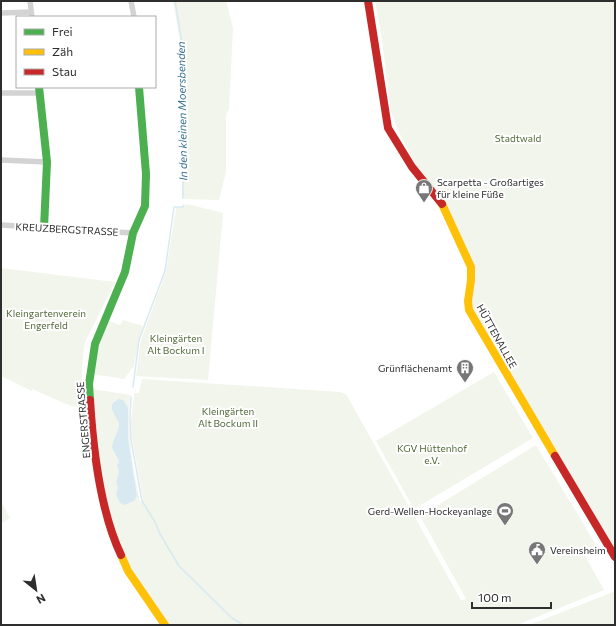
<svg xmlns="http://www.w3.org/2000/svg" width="616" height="626" viewBox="0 0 616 626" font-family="Commissioner,sans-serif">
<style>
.green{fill:#f1f5eb;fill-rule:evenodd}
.water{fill:#d8e9f2}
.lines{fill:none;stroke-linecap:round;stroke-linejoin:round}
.stream{stroke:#d8e9f2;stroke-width:1.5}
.street{stroke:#d3d3d3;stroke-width:5.5}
.fast{stroke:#4caf50;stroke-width:8}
.slow{stroke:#ffc107;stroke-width:8}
.jam{stroke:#c62828;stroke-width:8}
.labels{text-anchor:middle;stroke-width:4;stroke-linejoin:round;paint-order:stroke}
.park-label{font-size:10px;fill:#536b3a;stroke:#fff}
.poi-label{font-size:10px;fill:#2e2e2e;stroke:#fff;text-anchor:start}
.street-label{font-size:10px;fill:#2e2e2e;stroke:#fff}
.water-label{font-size:11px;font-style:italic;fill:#3a7392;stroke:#fff}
</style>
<rect width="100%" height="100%" fill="#fff"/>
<g class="green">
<path d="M173 1H226L233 28 229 109 226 114V172L219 200 183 199 181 173V48Z"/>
<path d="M375 1H615V552L469 305 475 277 474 269 443 200 418 170 397 128 391 112 382 40Z"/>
<path d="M187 204 223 213 208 380 136 376 141 340 166 272 176 208 184 207Z"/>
<path d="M1 268 115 282 85 342 82 366V407L71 406 32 389V391L1 376Z"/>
<path d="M107 320 120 325 123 320 143 326 139 339 134 366 124 379 93 374 97 344Z"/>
<path d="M494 372 533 438 414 509 376 441Z"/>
<path d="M142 379 340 392 346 394 461 600 466 599 420 516 536 445 599 550 585 556 604 590 517 625H167L141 588 118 546 101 476 92 389 130 395C127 431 132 467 140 502L143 499 132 438 131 421 134 393H139ZM116 400 127 415 128 438 137 496 130 504 118 488 116 482 119 472 117 465 119 461 112 448C112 441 120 429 119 423 118 418 114 413 112 408Z"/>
<path d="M1 501 10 518 1 524Z"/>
<path d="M615 591V625H529L608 594Z"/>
</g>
<path class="water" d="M119 399 123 400 128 408V438L137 496 134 501 125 505 120 503 116 494 118 488 116 482 119 472 117 465 119 461 112 448C112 440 120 429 119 423 117 416 104 405 119 399Z"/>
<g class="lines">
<g class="stream">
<path d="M175 1 183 49V198"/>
<path d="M133 387 139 340 165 271 174 207H183L184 205"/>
<path d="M131 397 130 418 131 440 142 501 155 522 160 534 179 566 232 618 243 625"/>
</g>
<g class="street">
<path d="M30 1 32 17"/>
<path d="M131 1 134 17"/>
<path d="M1 13 31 12"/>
<path d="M1 93H39"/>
<path d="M1 160 47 162"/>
<path d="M1 225 133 233"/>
</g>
<g class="fast">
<path d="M39 87 47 162 44 228"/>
<path d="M90 400 89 384 95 344 125 272 133 233 145 206 146 174 139 87"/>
</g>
<g class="slow">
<path d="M442 204 471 267V280L468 301 469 310 555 456"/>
<path d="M121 555 128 571 165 625"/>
</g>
<g class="jam">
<path d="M368 1 388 128 412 167 442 204"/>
<path d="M90 400C93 448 100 511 121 555"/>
<path d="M555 456 615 557"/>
</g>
</g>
<defs>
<symbol id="shop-pin" viewBox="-11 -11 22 30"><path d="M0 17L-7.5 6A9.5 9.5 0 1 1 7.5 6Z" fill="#777" stroke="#fff"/><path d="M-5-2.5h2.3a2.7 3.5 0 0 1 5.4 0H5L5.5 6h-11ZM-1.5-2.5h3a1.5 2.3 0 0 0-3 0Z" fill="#fff"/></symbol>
<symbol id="building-pin" viewBox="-11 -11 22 30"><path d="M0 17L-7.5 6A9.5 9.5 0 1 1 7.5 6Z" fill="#777" stroke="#fff"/><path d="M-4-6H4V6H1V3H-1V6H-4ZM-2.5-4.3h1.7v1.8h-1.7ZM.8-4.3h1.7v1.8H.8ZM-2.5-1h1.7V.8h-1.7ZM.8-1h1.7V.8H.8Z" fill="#fff"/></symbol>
<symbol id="stadium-pin" viewBox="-11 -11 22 30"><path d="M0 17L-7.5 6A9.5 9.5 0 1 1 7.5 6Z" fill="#777" stroke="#fff"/><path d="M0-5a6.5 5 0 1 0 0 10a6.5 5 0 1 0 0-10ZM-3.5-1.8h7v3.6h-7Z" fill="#fff"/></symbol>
<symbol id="civic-pin" viewBox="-11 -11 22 30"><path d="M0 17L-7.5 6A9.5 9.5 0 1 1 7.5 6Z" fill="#777" stroke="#fff"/><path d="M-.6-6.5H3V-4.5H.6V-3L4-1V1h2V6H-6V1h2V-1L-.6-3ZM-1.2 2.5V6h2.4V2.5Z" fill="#fff"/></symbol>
</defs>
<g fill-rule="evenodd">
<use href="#shop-pin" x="414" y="178" width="20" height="27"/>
<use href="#building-pin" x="455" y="358" width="20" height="27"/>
<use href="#stadium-pin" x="495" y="501" width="20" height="27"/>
<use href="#civic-pin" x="527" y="540" width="20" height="27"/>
</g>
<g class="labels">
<g class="park-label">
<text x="518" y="142">Stadtwald</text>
<text x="46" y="317">Kleingartenverein<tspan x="46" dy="12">Engerfeld</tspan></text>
<text x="176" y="342">Kleingärten<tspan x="176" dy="12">Alt Bockum I</tspan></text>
<text x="228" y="415">Kleingärten<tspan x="228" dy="12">Alt Bockum II</tspan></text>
<text x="432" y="452">KGV Hüttenhof<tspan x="432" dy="12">e.V.</tspan></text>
</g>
<g class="poi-label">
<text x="437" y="186">Scarpetta - Großartiges<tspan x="437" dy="12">für kleine Füße</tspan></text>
<text x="452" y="372" text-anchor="end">Grünflächenamt</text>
<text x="492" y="515" text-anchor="end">Gerd-Wellen-Hockeyanlage</text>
<text x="550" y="554">Vereinsheim</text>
</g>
<g class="street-label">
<text transform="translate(67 229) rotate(3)" y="4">KREUZBERGSTRASSE</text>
<text transform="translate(497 336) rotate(61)" y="4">HÜTTENALLEE</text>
<text transform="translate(83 420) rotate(-95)" y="4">ENGERSTRASSE</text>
</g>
<g class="water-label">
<text transform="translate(182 111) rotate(-91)" y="4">In den kleinen Moersbenden</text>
</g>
</g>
<rect width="616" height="626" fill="none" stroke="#2e2e2e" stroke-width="4"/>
<rect x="16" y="16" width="140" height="72" fill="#ffffff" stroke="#ababab"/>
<rect x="24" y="29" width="20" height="6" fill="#4caf50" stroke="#ababab"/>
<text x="52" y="36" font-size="12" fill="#2e2e2e">Frei</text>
<rect x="24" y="49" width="20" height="6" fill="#ffc107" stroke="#ababab"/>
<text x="52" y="56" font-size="12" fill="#2e2e2e">Zäh</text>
<rect x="24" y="69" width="20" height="6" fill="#c62828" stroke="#ababab"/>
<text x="52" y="76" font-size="12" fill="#2e2e2e">Stau</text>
<g transform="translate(36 590) rotate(150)" stroke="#ffffff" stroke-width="3" paint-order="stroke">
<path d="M0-3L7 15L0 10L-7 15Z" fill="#2e2e2e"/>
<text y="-6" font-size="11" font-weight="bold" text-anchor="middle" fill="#2e2e2e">N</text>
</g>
<path d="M472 602v6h79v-6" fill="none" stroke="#2e2e2e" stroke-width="2"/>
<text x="478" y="602" font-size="12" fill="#2e2e2e" stroke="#ffffff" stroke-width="3" paint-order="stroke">100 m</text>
</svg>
